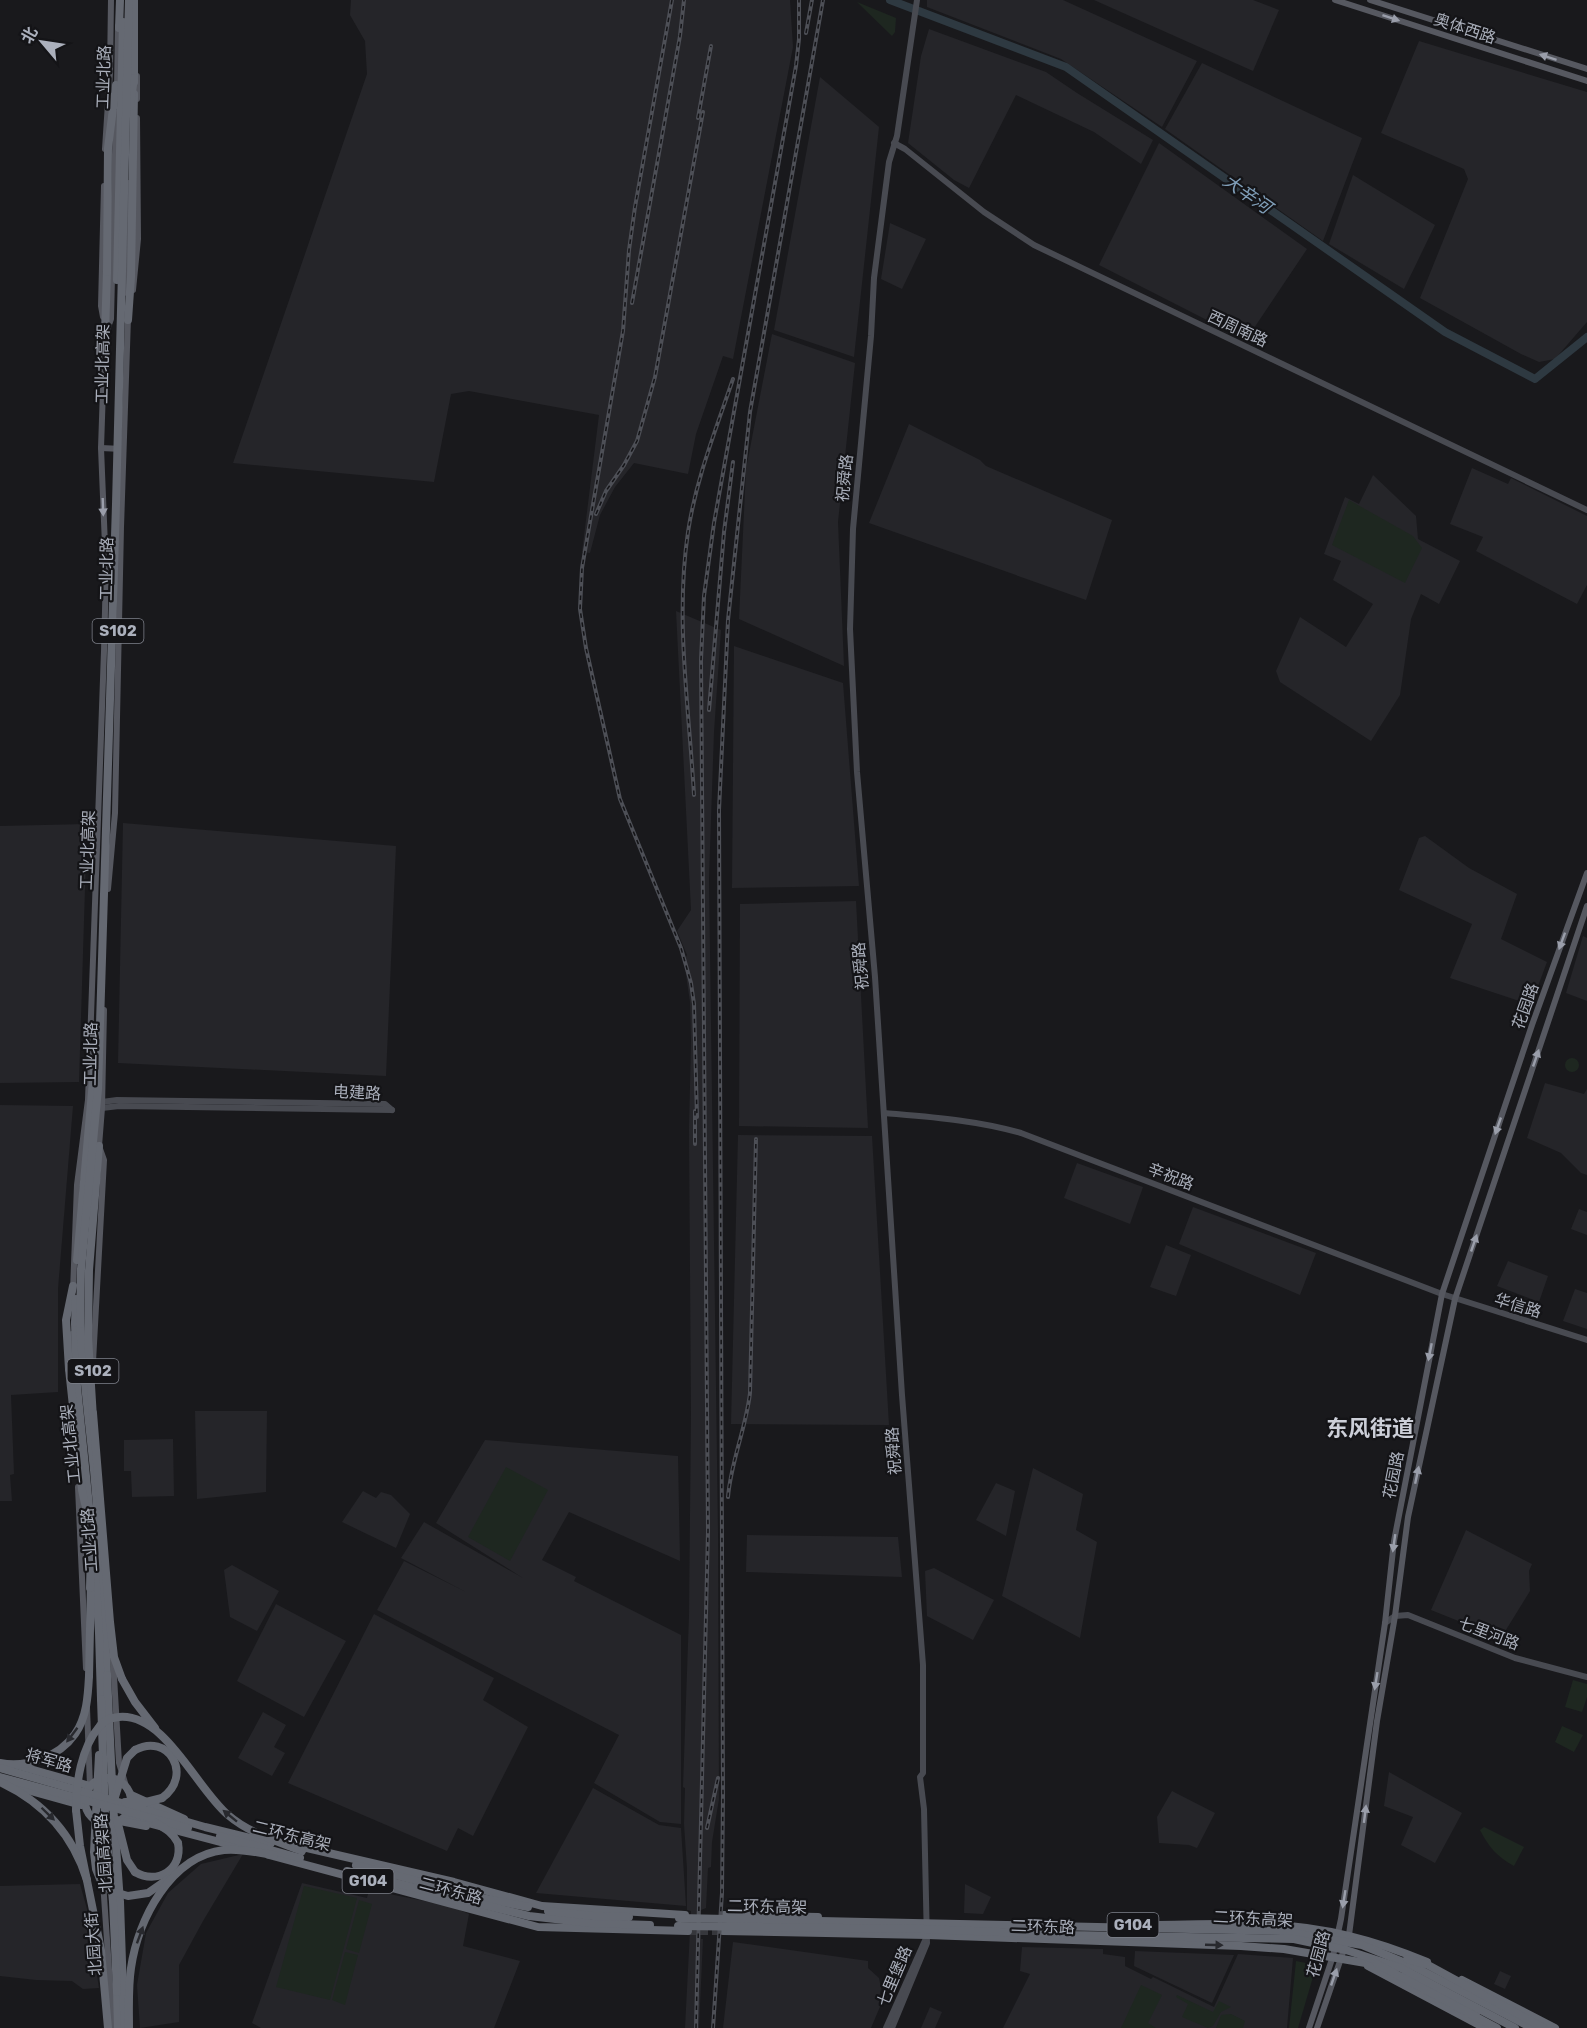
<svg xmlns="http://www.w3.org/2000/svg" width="1587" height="2028" viewBox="0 0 1587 2028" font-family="Rubik,'Noto Sans SC',sans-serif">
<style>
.built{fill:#252529}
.green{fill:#1e2720}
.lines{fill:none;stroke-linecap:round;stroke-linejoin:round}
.river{stroke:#2e3941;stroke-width:8}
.highway-tunnel{stroke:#36373c;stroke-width:8;stroke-dasharray:8 4;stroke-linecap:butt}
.secondary{stroke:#484a51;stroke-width:6}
.primary{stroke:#565860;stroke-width:6}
.highway{stroke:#656972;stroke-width:8}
.rail-casing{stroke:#4d4f56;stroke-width:4}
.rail{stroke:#141417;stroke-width:1.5;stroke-dasharray:4.5;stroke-linecap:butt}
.highway-bridge{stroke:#656972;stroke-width:8}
.oneway{fill:#9a9eaa}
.oneway2{fill:#28292e}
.labels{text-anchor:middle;stroke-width:4.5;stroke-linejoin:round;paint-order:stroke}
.shield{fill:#141417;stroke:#7e818a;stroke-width:1.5}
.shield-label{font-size:15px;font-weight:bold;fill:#abb0bc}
.street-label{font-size:16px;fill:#abb0bc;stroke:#141417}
.water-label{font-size:18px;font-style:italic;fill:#809fb9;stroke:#141417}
.district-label{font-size:22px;font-weight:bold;fill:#cccfd8;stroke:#141417}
</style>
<rect width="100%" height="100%" fill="#19191c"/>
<g class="built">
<path d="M351 0H790L793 47 733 359 723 356 696 434 688 474 634 463 615 487 600 515 590 553 582 552 599 415 469 391 451 394 434 482 233 463 367 74 365 41 350 15Z"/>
<path d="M927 0H1063L1197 61 1162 127 1061 59 927 7Z"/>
<path d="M1094 0H1253L1279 10 1253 71Z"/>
<path d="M929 29 1046 72 1077 93 1153 140 1141 164 1094 132 1016 95 969 188 954 180 908 143 921 56Z"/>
<path d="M1419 41 1587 92V322L1555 359 1539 362 1521 354 1420 298 1468 179 1464 169 1381 133Z"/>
<path d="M1202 63 1362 138 1323 241 1165 129Z"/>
<path d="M820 77 879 127 854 357 774 330Z"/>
<path d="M1159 143 1307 249 1246 340 1099 265Z"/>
<path d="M1353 175 1435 225 1404 289 1329 244Z"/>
<path d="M890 223 926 239 902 289 881 279Z"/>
<path d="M772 334 855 363 838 522 844 666 739 619 746 469Z"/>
<path d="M909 424 980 460 986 466 1112 520 1086 600 869 523Z"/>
<path d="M1472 468 1508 484 1511 478 1587 516V585L1577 604 1476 551 1483 537 1450 524Z"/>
<path d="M1373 475 1416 516 1418 539 1460 561 1439 604 1421 594 1411 619 1400 695 1371 741 1280 682 1276 671 1300 617 1346 647 1373 604 1333 580 1341 561 1324 554 1345 497 1359 504Z"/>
<path d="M676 611 721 630 714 732 709 878 718 1532 719 1799 712 1842 711 1867 708 1868 706 1908 701 1910V1939H703L699 2028H685L691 1911 687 1910V1869L684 1824 685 1788 683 1787 689 1615 691 1414 689 1130 691 1041 690 1002 684 961 687 955 677 931 691 910Z"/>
<path d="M734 646 843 683 859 886 732 888Z"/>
<path d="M123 823 396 846 386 1076 118 1063Z"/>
<path d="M87 824 79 1082 0 1083V826Z"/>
<path d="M1425 836 1469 868 1517 894 1501 939 1547 962 1531 1005 1450 978 1472 924 1399 890 1419 838Z"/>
<path d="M856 901 868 1128 739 1126 740 904Z"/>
<path d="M1583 936 1587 938V1001L1566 993Z"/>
<path d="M1545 1083 1584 1094 1587 1089V1175L1581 1173 1561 1153 1527 1138Z"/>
<path d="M0 1105 73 1106 58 1289V1392L11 1395 14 1474 10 1475 12 1501H0Z"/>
<path d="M738 1135 872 1136 889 1425 731 1424Z"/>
<path d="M1077 1163 1143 1187 1130 1224 1064 1198Z"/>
<path d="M1193 1207 1316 1253 1300 1295 1179 1244Z"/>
<path d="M1579 1209 1587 1212V1235L1571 1229Z"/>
<path d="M1166 1245 1191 1255 1176 1296 1150 1287Z"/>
<path d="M1508 1261 1548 1276 1539 1302 1497 1286Z"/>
<path d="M1575 1289 1587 1293V1329L1563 1321Z"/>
<path d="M195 1411H267L266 1492 197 1499Z"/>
<path d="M173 1439 174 1496 132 1497 131 1471H124V1440Z"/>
<path d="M485 1440 678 1456 680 1561 569 1512 542 1560 576 1577 574 1581 681 1635V1824L660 1822 594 1783 619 1735 377 1610 404 1561 466 1592 401 1558 424 1522 523 1578 436 1523Z"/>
<path d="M1033 1468 1083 1494 1076 1530 1097 1542 1080 1638 1002 1596Z"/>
<path d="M996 1483 1015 1491 1006 1536 976 1520Z"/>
<path d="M363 1491 376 1498 381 1492 391 1495 410 1514 396 1548 342 1522Z"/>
<path d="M1466 1530 1532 1564 1529 1571 1530 1591 1501 1638 1431 1610Z"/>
<path d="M747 1535 898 1537 902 1577 746 1572Z"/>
<path d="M232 1565 279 1591 257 1631 230 1617 224 1570Z"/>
<path d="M934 1568 994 1600 973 1640 927 1616 925 1571Z"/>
<path d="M276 1604 346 1641 304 1717 237 1681Z"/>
<path d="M374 1614 494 1678 483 1700 528 1727 473 1836 458 1828 447 1851 288 1783Z"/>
<path d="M263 1712 286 1725 274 1747 285 1753 272 1776 238 1758Z"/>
<path d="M1389 1772 1462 1813 1435 1863 1401 1845 1413 1817 1384 1806Z"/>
<path d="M593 1788 659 1825 681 1828 686 1906 536 1893Z"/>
<path d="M1172 1791 1215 1813 1197 1848 1189 1845 1159 1843 1157 1817Z"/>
<path d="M243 1854 203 1921 179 1965V2022L140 2028 137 1985 146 1933 168 1893 201 1864Z"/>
<path d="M302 1883 367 1898 369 1890 450 1906 469 1914 463 1946 520 1961 494 2028H261L252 2023Z"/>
<path d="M80 1884 87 1909 99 1988 83 1989 72 1981 36 1980 0 1976V1886Z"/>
<path d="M965 1884 991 1897 983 1914 964 1913Z"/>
<path d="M733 1942 868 1961V1968L879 1978 881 1988 879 1999 882 2002 871 2028H723Z"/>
<path d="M1022 1947 1103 1949V1954L1125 1957V1966L1151 1979 1153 1977 1214 2007 1238 1954 1293 1958 1287 2028H1003L1030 1974 1020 1971Z"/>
<path d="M1135 1951 1234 1955 1212 2003 1134 1966Z"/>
<path d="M1500 1971 1511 1976 1505 1989 1494 1984Z"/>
<path d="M930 2007 942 2012 935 2028H921Z"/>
</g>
<g class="green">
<path d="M857 2 896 18 895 32 892 36Z"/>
<path d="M1349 500 1413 536 1422 548 1405 583 1332 545Z"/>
<circle cx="1572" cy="1065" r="7"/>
<path d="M506 1467 548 1490 510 1561 468 1537Z"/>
<path d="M1573 1680 1587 1684V1697L1582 1712 1565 1707Z"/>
<path d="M1562 1726 1583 1735 1574 1752 1555 1742Z"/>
<path d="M1484 1827 1524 1847 1514 1866C1497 1857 1488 1846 1480 1830Z"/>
<path d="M304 1886 357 1898 330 2000 276 1987Z"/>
<path d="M359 1900 372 1904 359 1953 346 1949Z"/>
<path d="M345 1952 358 1955 345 2005 332 2000Z"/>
<path d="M1296 1961 1306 1963 1313 1977 1298 2028H1289Z"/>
<path d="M1141 1985 1162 1995 1148 2023 1156 2028H1121Z"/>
<path d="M1177 1995 1213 2012 1219 2001 1231 2007 1221 2012 1213 2026 1208 2028 1182 2017 1188 2004 1176 1997Z"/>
<path d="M1231 2014 1245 2021 1243 2028H1216L1221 2015Z"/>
</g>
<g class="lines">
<path class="river" d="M890 0 1066 67 1445 332 1535 379 1587 337"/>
<path class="highway-tunnel" d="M688 1931H723"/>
<g class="secondary">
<path d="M894 143 905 149 984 212 1034 245 1587 510"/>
<path d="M102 1102 117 1100 385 1104 392 1110"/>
<path d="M102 1108 119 1106 392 1110"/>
<path d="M884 1113C930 1117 976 1120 1021 1133L1442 1294 1587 1340"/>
<path d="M1385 1623 1395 1616 1408 1615 1515 1658 1587 1677"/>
<path d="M886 2028 927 1936"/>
<path d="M892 2028 927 1943 924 1809 920 1777 923 1773V1665L902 1395 875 977 857 772 850 629 853 529 871 336 874 278 889 162 897 136 917 0"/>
</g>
<g class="primary">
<path d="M1335 0 1587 81"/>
<path d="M1370 0 1587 69"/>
<path d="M117 88 118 26"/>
<path d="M137 99V76"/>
<path d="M105 149 110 72 111 0"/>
<path d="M133 290 138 239 137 118"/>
<path d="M127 293 129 183"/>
<path d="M103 317 101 306 104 186"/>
<path d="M107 330 111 319 116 113"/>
<path d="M101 448 122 449"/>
<path d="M108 889 115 813 121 527 128 318"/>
<path d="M73 1291 77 1185 88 1100 104 651 106 570 101 448 105 330"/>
<path d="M72 1334V1363"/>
<path d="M93 1362 104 1160 99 1146 102 1108 104 1010"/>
<path d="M78 1487 86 1668"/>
<path d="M113 1659 119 1763 126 1786"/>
<path d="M87 1708 90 1786"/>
<path d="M99 1823 113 2028"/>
<path d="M1309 2028 1333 1956 1341 1919 1385 1623 1394 1541 1442 1294 1532 1025 1587 873"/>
<path d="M1317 2028 1349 1935 1377 1721 1395 1616 1408 1517 1455 1299 1587 906"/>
</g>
<g class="highway">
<path d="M134 0V82"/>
<path d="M128 320 131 277 134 94"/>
<path d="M105 333 107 272"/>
<path d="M75 1323 77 1387 90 1516"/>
<path d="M80 1324C83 1373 89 1421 94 1470 100 1538 104 1607 107 1675"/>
<path d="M69 1369 66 1320 73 1286"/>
<path d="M93 1418 88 1337 89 1270 99 1146"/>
<path d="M94 1552 99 1633 101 1699"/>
<path d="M89 1676 91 1582"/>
<path d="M122 1679 135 1702 155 1728"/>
<path d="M135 1750C168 1732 194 1775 162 1798"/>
<path d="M16 1765 90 1786"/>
<circle cx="108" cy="1801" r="23"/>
<path d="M9 1785 81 1805"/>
<path d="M131 1795 184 1819"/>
<path d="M76 1810 80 1846 101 1950 108 2028"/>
<path d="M125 1817 243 1848"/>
<path d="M120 1821 146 1826"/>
<path d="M294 1845 454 1882 542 1906 685 1915"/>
<path d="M269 1855 538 1927 688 1931"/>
<path d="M356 1865 487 1899 528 1907"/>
<path d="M347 1871 529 1916 590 1923 650 1925"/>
<path d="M135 1872C157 1885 183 1870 178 1843"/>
<path d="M548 1911 593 1916 629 1917"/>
<path d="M724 1915 818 1917"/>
<path d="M1157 1925C1191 1925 1225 1923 1258 1924 1318 1925 1373 1939 1427 1962"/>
<path d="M723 1931 927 1935 1241 1946 1284 1949 1383 1966"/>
<path d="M1368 1966 1485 2028"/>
<path d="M1405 1975 1476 2013"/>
<path d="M1462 1980 1555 2028"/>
<path d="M117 1992 118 2028"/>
<path d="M123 1992 125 2028"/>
</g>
<defs>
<g id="rail">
<path d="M672 0 635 207 629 250 623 331 582 568 580 609 586 648 620 799 681 948 691 983 694 1004 697 1117"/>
<path d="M806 33 812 0"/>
<path d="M698 118 711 46"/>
<path d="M632 303 680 36 684 0"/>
<path d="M596 514 606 491 624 465 637 441 655 377 703 112"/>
<path d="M709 710 724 532 733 462"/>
<path d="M694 795C689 707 675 619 688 532 696 479 716 429 733 379"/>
<path d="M695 1111V1144"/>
<path d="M728 1497C731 1461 746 1428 750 1393L756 1139"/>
<path d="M707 1828 718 1778"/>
<path d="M696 2028 708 1531 701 660 704 596 714 523 796 66 799 39V0"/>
<path d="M713 2028 722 1893 723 1795 719 810 728 620 750 412 823 0"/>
</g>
</defs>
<use href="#rail" class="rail-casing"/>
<use href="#rail" class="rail"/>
<g class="highway-bridge">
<path d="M119 28 120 0"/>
<path d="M130 107 134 78"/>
<path d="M107 272 108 148 116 85"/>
<path d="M117 280 123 22"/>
<path d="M77 1260 94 1069"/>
<path d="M75 1323 76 1299"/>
<path d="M80 1324 81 1269 98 1089 116 504 129 0"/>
<path d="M69 1369 82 1490 88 1518 91 1551 90 1588"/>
<path d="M93 1413 110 1622 114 1657 122 1679"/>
<path d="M107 1675 113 1804 120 1902 123 1992"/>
<path d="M101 1699 105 1814 113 1902 117 1992"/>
<path d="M99 1755 94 1852 96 1869 100 1879 111 1891 128 1896 148 1893 168 1879"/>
<path d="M0 1763C27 1768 59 1757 75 1734 87 1717 88 1695 89 1676"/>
<path d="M0 1768 205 1827 271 1843"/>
<path d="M0 1777 188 1828"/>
<path d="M0 1782C43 1802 73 1835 87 1880"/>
<path d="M115 1797 127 1758 135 1750"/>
<path d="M125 1802H146L162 1798"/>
<path d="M76 1810C76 1783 81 1748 99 1727 104 1720 110 1718 119 1717 165 1713 196 1788 228 1815 249 1833 276 1841 302 1851"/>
<path d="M117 1820 127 1860 135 1872"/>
<path d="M156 1823C166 1829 173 1833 178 1843"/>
<path d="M220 1836 300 1858"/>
<path d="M679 1918 1282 1931 1362 1945 1415 1967 1532 2028"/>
<path d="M678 1926 924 1929 1070 1935 1294 1939 1346 1950 1401 1968 1515 2028"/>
<path d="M1407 1959 1428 1965 1544 2028"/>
<path d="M1377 1964 1497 2028"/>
<path d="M129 2028C129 2008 128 1988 131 1968 138 1920 170 1856 224 1850 241 1848 258 1853 274 1855"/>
</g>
</g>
<defs><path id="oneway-solid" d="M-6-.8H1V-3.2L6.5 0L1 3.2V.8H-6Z" transform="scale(1.5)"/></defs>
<g class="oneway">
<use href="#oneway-solid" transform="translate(1391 18) rotate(18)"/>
<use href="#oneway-solid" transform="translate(1548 57) rotate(-162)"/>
<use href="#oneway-solid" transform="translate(103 507) rotate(88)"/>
<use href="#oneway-solid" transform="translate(1562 941) rotate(110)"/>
<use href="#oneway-solid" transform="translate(1536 1058) rotate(-71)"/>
<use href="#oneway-solid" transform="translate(1498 1126) rotate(109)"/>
<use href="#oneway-solid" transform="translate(1474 1243) rotate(-71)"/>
<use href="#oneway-solid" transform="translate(1430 1352) rotate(101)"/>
<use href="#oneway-solid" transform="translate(1417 1475) rotate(-78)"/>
<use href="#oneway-solid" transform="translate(1394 1543) rotate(98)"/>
<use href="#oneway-solid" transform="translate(1376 1681) rotate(99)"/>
<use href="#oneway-solid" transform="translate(1365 1814) rotate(-83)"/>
<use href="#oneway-solid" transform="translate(1344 1899) rotate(99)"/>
<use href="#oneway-solid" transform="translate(1334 1977) rotate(-71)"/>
</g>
<g class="oneway2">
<use href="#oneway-solid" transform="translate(72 1735) rotate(127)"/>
<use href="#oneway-solid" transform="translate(48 1814) rotate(44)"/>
<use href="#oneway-solid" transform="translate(230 1816) rotate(-141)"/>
<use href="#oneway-solid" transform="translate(140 1935) rotate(-70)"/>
<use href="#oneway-solid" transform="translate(1214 1945) rotate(2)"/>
</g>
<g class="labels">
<g class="shield">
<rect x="92.5" y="619" width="51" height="24" rx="4.5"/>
<rect x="67.5" y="1359" width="51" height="24" rx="4.5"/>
<rect x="342.5" y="1869" width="51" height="24" rx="4.5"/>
<rect x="1107.5" y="1913" width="51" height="24" rx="4.5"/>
</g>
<g class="shield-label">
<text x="118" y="636">S102</text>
<text x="93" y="1376">S102</text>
<text x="368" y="1886">G104</text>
<text x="1133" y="1930">G104</text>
</g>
<g class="street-label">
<text transform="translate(1465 28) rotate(18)" y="6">奥体西路</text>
<text transform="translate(103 77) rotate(-88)" y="6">工业北路</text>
<text transform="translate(1238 328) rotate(25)" y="6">西周南路</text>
<text transform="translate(102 364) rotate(-89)" y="6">工业北高架</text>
<text transform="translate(844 478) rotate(-84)" y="6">祝舜路</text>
<text transform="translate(106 569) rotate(-89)" y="6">工业北路</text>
<text transform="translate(87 850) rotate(-88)" y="6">工业北高架</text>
<text transform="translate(860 966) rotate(-95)" y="6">祝舜路</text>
<text transform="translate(1525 1006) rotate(-70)" y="6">花园路</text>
<text transform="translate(90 1054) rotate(-89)" y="6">工业北路</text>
<text transform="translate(357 1092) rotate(3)" y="6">电建路</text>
<text transform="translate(1171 1176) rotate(21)" y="6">辛祝路</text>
<text transform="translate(1518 1305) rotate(17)" y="6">华信路</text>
<text transform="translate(70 1444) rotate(-96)" y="6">工业北高架</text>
<text transform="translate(893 1451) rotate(-94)" y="6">祝舜路</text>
<text transform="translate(1393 1475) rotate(-79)" y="6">花园路</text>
<text transform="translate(89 1540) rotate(-94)" y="6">工业北路</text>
<text transform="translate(1489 1633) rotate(21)" y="6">七里河路</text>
<text transform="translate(49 1760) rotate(16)" y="6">将军路</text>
<text transform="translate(292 1835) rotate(14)" y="6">二环东高架</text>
<text transform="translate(103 1853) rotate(-94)" y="6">北园高架路</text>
<text transform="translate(451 1890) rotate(15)" y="6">二环东路</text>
<text transform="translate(767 1906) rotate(1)" y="6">二环东高架</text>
<text transform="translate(1253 1918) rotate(3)" y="6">二环东高架</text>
<text transform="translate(1043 1926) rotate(2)" y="6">二环东路</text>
<text transform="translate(93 1944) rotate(-94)" y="6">北园大街</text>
<text transform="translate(1318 1954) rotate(-75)" y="6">花园路</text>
<text transform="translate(894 1976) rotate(-67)" y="6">七里堡路</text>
</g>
<g class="water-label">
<text transform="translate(1247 194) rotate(35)" y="6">大辛河</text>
</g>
<g class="district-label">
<text x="1370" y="1436">东风街道</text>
</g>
</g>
<g transform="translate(42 42) rotate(299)" stroke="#141417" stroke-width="4.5" paint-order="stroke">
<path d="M0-4.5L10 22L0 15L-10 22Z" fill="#abb0bc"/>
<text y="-9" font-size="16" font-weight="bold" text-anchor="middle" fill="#abb0bc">北</text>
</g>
</svg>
